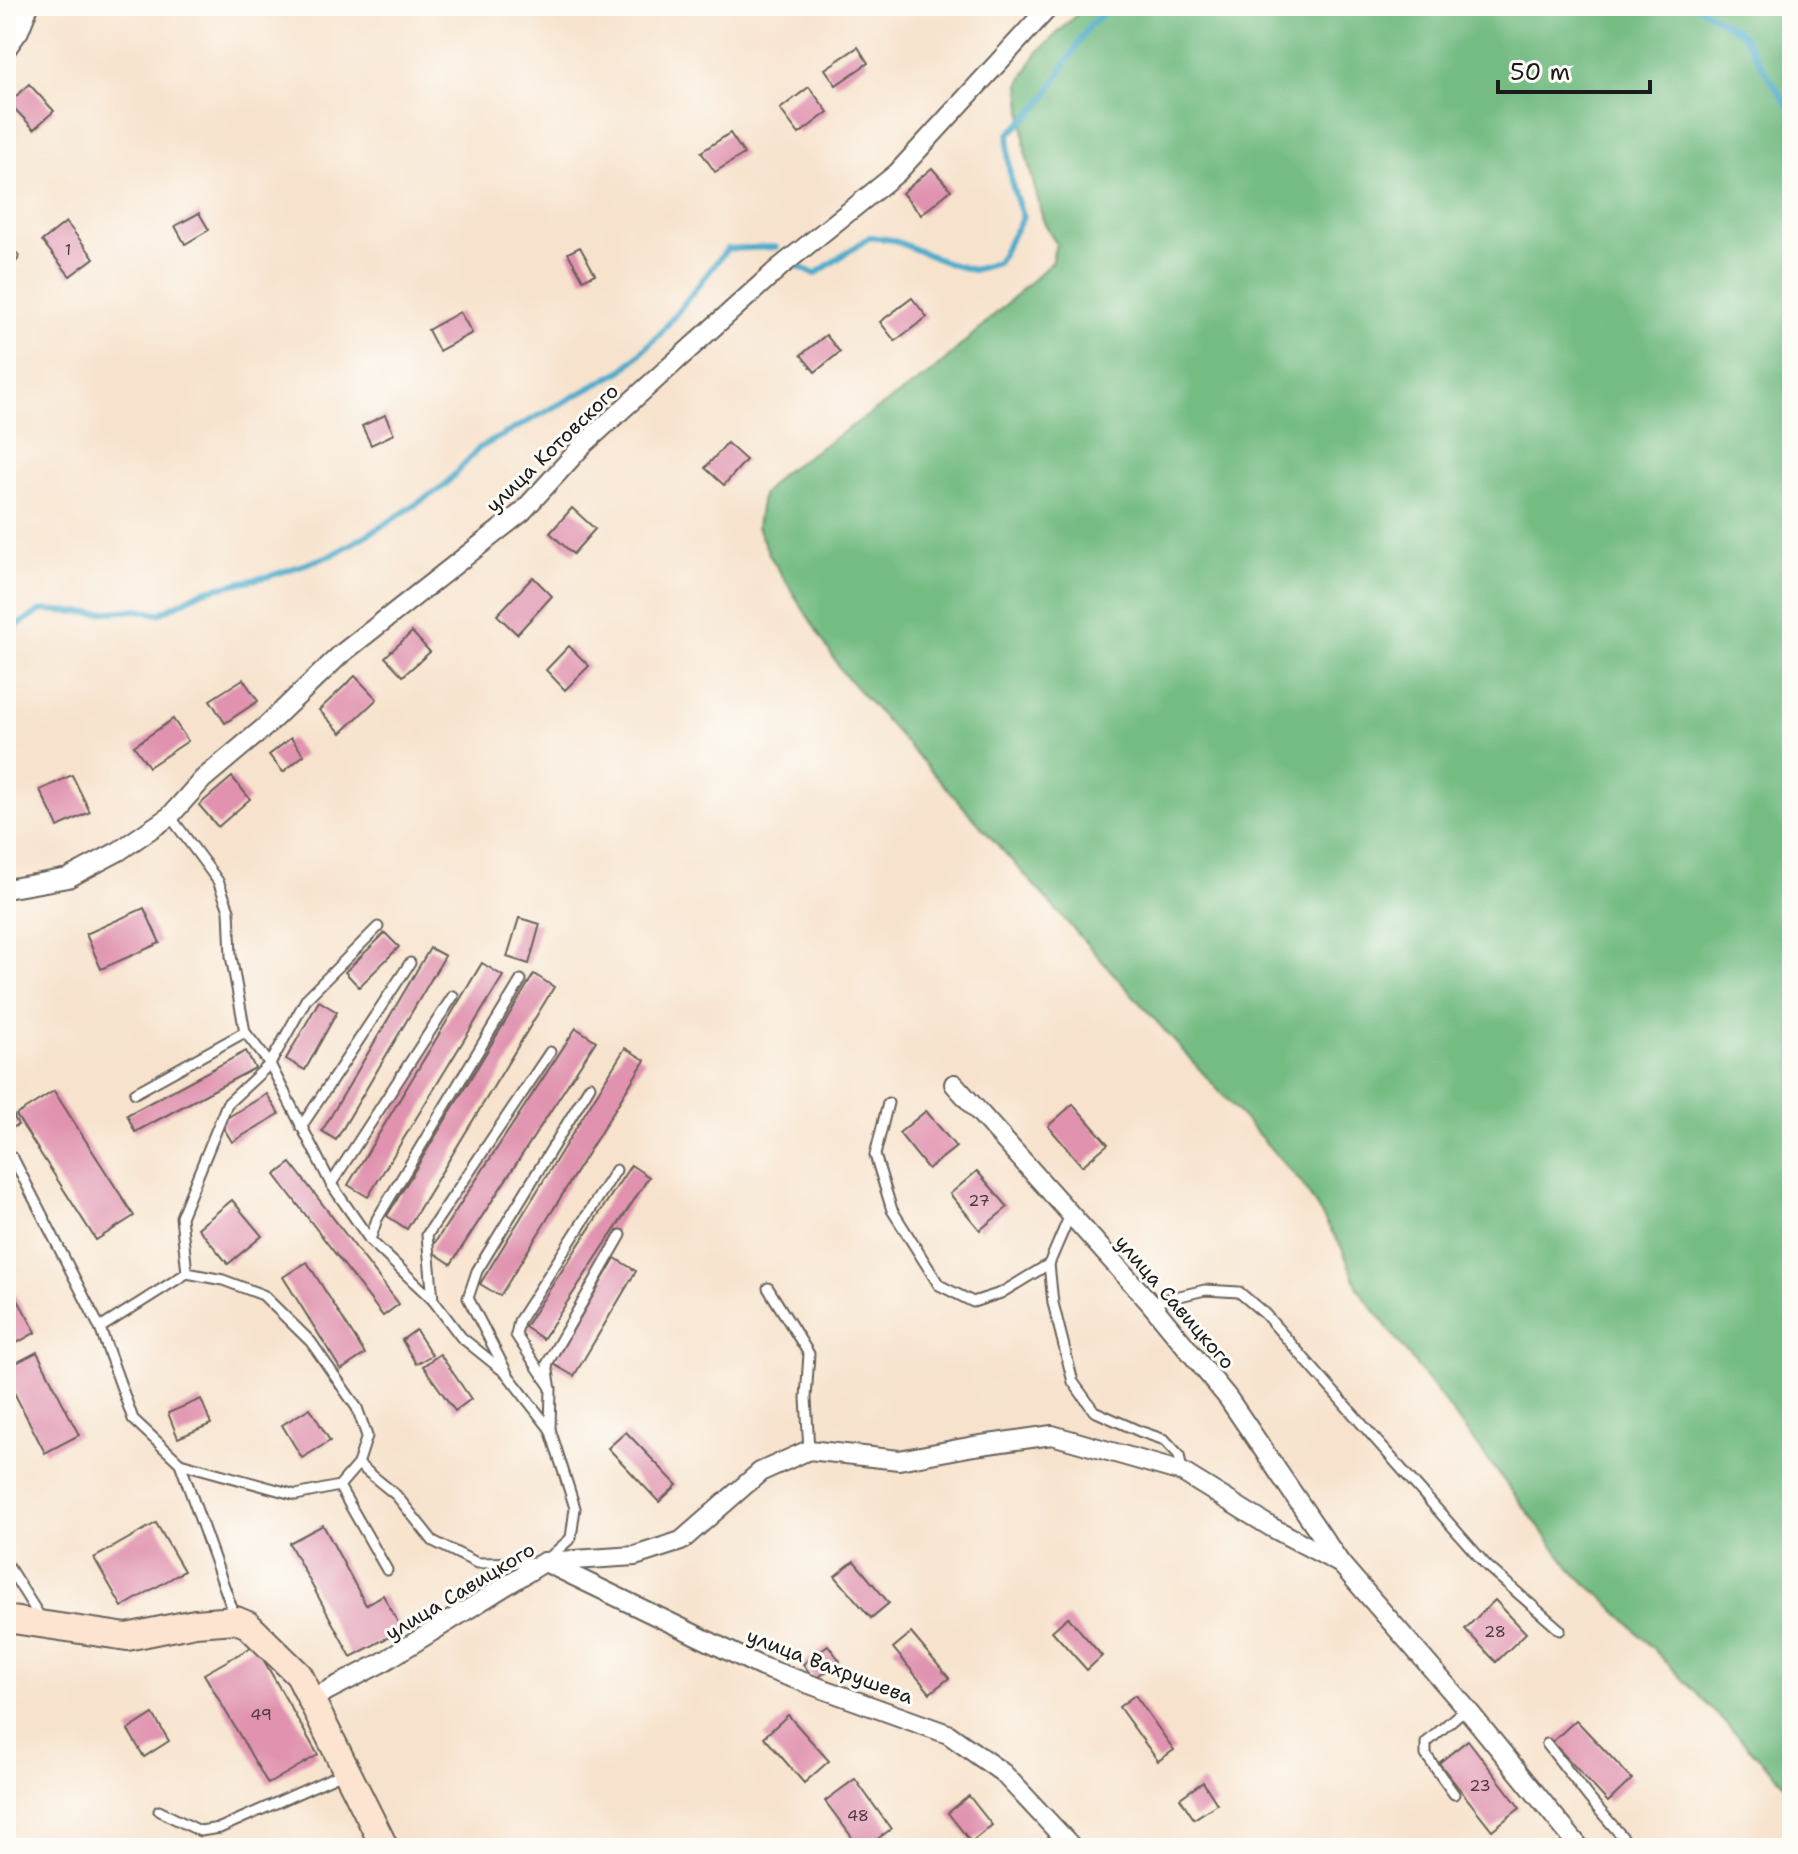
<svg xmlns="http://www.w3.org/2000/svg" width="1798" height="1854" viewBox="0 0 1798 1854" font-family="'Shantell Sans',sans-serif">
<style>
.forest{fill:#74bc83;stroke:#486c50;stroke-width:2}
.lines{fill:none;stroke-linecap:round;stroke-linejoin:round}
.stream{stroke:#4caaca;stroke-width:6}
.building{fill:#e092ae}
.lane-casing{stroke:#69625a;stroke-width:13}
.street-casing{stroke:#69625a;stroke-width:22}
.secondary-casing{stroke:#69625a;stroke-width:30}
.lane{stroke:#fff;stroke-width:9}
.street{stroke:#fff;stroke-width:18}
.secondary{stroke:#fde4d0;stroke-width:26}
.labels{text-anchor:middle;stroke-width:6;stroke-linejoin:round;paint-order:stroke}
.number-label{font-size:16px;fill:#4d3a40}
.street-label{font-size:20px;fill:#1c1c1c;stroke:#fdfcf7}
</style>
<rect width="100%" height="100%" fill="#fdfcf7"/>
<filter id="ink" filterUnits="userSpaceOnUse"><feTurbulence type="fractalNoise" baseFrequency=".0125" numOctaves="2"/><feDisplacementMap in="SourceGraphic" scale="16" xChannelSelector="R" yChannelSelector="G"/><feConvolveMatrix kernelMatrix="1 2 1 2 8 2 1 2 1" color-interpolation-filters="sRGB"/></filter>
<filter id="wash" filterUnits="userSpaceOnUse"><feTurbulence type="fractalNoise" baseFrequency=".006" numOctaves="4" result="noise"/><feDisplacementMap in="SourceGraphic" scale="32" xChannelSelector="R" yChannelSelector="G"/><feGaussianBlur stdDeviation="1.8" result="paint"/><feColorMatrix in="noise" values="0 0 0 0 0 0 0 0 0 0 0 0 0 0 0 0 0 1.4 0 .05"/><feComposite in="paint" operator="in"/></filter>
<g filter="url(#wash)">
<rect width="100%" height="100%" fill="#f7e3cd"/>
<path class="forest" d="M1085 6H1792V1792L1608 1602 1575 1574 1359 1290 1342 1248 1301 1182 843 673 770 556 757 527 762 495 781 474 932 372 1051 263 1056 244 1043 220 1025 151 1020 83 1036 54Z"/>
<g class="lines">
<g class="stream">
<path d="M1697 6 1741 33 1787 105"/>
<path d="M799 267 815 274 870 237 893 240 950 264 973 270 997 263 1023 217C1011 187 1006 166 1009 134L1041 104 1089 26 1112 6"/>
<path d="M6 632 42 610 93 613 137 610 159 614 203 591 270 576 332 555 384 525 444 486 479 448 623 370 660 334 727 249 776 247"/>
</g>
</g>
<g id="blocks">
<g class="building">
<path d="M858 47 868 63 836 85 825 69Z"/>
<path d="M29 84 54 111 34 129 9 103Z"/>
<path d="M809 87 828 112 799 134 780 109Z"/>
<path d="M730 133 744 154 715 172 701 152Z"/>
<path d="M932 168 951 190 921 215 902 193Z"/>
<path d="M199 213 209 230 185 244 175 226Z"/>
<path d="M66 222 94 258 70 276 42 241Z"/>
<path d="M580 247 595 274 583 280 568 253Z"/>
<path d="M912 298 927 317 895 341 880 322Z"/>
<path d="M460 312 472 333 439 351 428 330Z"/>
<path d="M826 335 840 352 815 372 801 355Z"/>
<path d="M385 415 394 434 371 445 362 426Z"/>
<path d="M727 443 746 460 724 485 705 468Z"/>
<path d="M572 508 595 529 573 554 550 533Z"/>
<path d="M533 577 552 596 517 634 497 615Z"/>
<path d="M412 632 430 652 403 676 385 657Z"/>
<path d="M569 646 589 666 565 690 546 670Z"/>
<path d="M355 676 377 699 341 733 319 710Z"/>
<path d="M243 679 258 701 225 723 210 700Z"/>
<path d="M173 719 188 741 149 767 134 746Z"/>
<path d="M291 738 304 755 283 772 269 755Z"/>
<path d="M72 775 90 812 58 827 40 790Z"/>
<path d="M232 777 250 799 218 827 199 805Z"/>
<path d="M144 908 160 943 101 969 86 934Z"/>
<path d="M519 918 540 924 529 964 507 957Z"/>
<path d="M385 933 399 947 359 987 345 972Z"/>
<path d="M430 948 445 956 336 1140 322 1131Z"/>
<path d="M482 963 503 976 368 1197 348 1185Z"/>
<path d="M534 974 554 987 407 1229 387 1216Z"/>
<path d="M319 1001 337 1012 305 1070 286 1059Z"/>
<path d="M576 1028 596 1041 451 1264 430 1250Z"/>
<path d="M625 1048 645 1060 500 1296 480 1284Z"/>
<path d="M246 1051 255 1068 135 1132 127 1115Z"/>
<path d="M54 1091 134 1216 96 1240 16 1115Z"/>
<path d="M267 1094 279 1114 232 1142 220 1122Z"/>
<path d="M6 1100 18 1125 6 1131Z"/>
<path d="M1073 1104 1108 1144 1082 1166 1048 1126Z"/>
<path d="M926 1111 956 1147 928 1169 899 1133Z"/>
<path d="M291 1163 399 1304 383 1316 275 1175Z"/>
<path d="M631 1165 649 1177 543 1339 525 1327Z"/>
<path d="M977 1171 1008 1207 980 1230 950 1194Z"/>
<path d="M232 1200 262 1236 228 1264 198 1228Z"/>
<path d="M615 1258 636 1271 574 1376 553 1364Z"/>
<path d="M307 1262 365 1354 341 1370 283 1277Z"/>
<path d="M6 1279 36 1332 6 1349Z"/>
<path d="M416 1330 432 1355 416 1364 402 1340Z"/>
<path d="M37 1352 79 1435 45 1453 6 1377V1368Z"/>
<path d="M440 1354 471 1399 455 1411 423 1366Z"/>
<path d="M201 1399 211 1424 178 1438 168 1413Z"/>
<path d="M310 1408 330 1441 302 1458 282 1425Z"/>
<path d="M626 1432 677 1485 659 1502 608 1448Z"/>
<path d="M156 1523 184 1571 122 1607 94 1558Z"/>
<path d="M323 1525 366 1605 383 1595 402 1630 351 1657 289 1543Z"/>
<path d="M854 1561 889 1603 871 1618 835 1576Z"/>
<path d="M1495 1600 1526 1633 1496 1662 1465 1629Z"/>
<path d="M1068 1617 1102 1656 1087 1670 1052 1631Z"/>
<path d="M911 1633 949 1678 930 1693 893 1648Z"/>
<path d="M255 1645 318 1755 268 1784 204 1674Z"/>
<path d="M828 1645 840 1661 815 1680 803 1664Z"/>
<path d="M1135 1695 1174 1750 1158 1761 1119 1707Z"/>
<path d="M153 1714 169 1741 144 1757 128 1730Z"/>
<path d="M788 1715 829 1761 804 1783 764 1737Z"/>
<path d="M1576 1720 1632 1779 1608 1802 1552 1742Z"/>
<path d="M1468 1740 1520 1808 1492 1830 1439 1763Z"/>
<path d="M855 1779 891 1829 865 1848H860L825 1801Z"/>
<path d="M1203 1782 1217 1804 1194 1819 1180 1798Z"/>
<path d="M969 1796 992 1825 971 1842 948 1813Z"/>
</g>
</g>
</g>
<g filter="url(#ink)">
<use href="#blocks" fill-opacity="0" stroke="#69625a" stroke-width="2"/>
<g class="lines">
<defs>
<g id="lane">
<path d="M6 254 13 257"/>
<path d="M170 816 218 881 229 910 231 956 245 1032 270 1064 331 1184 370 1240 433 1300 461 1337 507 1374 550 1429 575 1508 571 1538 544 1562 477 1563 433 1541 396 1495 358 1464"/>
<path d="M135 1093 245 1032"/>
<path d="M888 1103 875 1155 892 1210 939 1285 973 1302 1001 1293 1049 1264"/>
<path d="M301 1127 410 963"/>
<path d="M13 1158 100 1328 133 1419 180 1463 235 1617"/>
<path d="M331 1184 453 996"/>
<path d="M1070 1215 1049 1264 1053 1303 1073 1382 1094 1411 1139 1431 1165 1440 1179 1455 1182 1472"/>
<path d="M370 1240 377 1219 521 980"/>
<path d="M187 1273 181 1217 227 1104 270 1064 307 998 378 927"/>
<path d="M768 1288 809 1354 806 1398 809 1450"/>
<path d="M433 1300 427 1235 550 1052"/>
<path d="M1150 1303 1205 1290 1239 1292 1265 1314 1487 1566 1560 1630"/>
<path d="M100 1328 187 1273 223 1280 263 1295 311 1342 357 1408 367 1436 358 1464 339 1486 296 1495 180 1463"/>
<path d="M506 1371 468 1298 477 1271 590 1086"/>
<path d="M550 1384 547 1364 621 1235"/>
<path d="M550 1429 551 1388 516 1335 519 1321 616 1170"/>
<path d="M339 1486 387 1570"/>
<path d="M6 1563 42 1620"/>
<path d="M1547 1744 1589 1798 1632 1848"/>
<path d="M1454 1794 1426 1755V1743L1466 1708"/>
<path d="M159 1811 200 1831 220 1828 343 1773"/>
</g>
<g id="street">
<path d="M6 49 19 31 29 6"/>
<path d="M6 889 68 878 119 851 170 816 203 779 265 727 340 655 522 512 584 444 780 267 897 173 1050 6"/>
<path d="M954 1084 1150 1303 1228 1398 1341 1564 1466 1708 1580 1848"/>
<path d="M547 1563 762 1667 948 1734 1003 1773 1073 1848"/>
<path d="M313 1698 383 1662 544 1562 635 1556 681 1541 760 1472 809 1450 899 1460 974 1446 1052 1435 1182 1472 1271 1527 1341 1564"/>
</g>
<path id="secondary" d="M6 1619 127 1637 195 1623 236 1620 248 1625 299 1675 385 1848"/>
</defs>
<use href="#lane" class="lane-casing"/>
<use href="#street" class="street-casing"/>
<use href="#secondary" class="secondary-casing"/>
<use href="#lane" class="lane"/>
<use href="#street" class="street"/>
<use href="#secondary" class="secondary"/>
</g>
</g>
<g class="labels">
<g class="number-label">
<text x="68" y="255">1</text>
<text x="979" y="1206">27</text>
<text x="1495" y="1637">28</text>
<text x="261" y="1720">49</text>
<text x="1480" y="1791">23</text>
<text x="858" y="1821">48</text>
</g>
<g class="street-label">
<text transform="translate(552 448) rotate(-44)" y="7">улица Котовского</text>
<text transform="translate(1175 1302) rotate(49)" y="7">улица Савицкого</text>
<text transform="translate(460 1591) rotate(-31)" y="7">улица Савицкого</text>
<text transform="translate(830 1666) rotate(21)" y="7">улица Вахрушева</text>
</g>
</g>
<rect width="1798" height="1854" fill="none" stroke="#fdfcf7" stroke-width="32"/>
<path d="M1498 80v12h152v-12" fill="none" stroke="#1c1c1c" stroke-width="4"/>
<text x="1510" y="80" font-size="24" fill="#1c1c1c" stroke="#fdfcf7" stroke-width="6" paint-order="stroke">50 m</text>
</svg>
